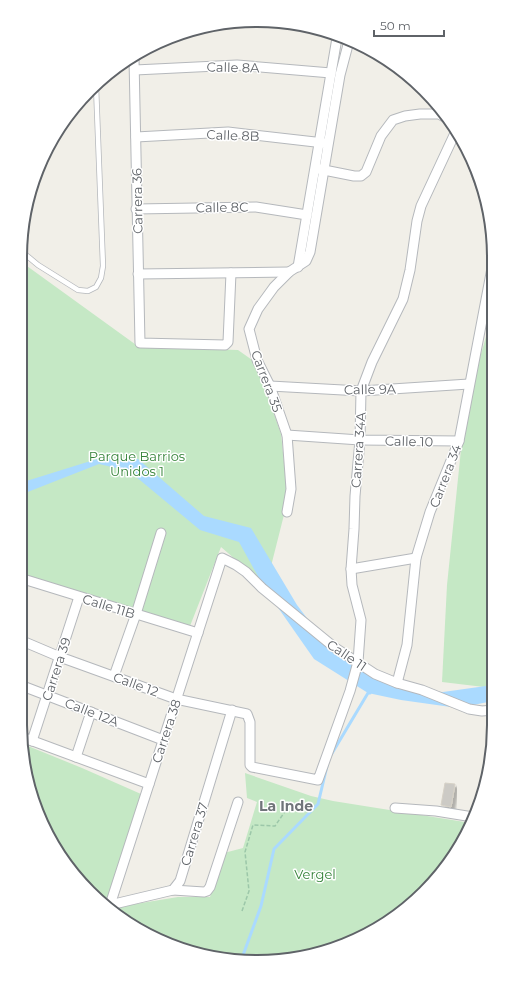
<svg xmlns="http://www.w3.org/2000/svg" width="514" height="982" viewBox="0 0 514 982" font-family="Montserrat,sans-serif">
<style>
.green{fill:#c5e8c5}
.water{fill:#aadaff}
.lines{fill:none;stroke-linecap:round;stroke-linejoin:round}
.stream{stroke:#aadaff;stroke-width:3}
.building{fill:#cccac5;stroke:#d6d1c6;filter:url(#shadow)}
.service-casing{stroke:#b5b8bc;stroke-width:6}
.minor-casing{stroke:#b5b8bc;stroke-width:11}
.path{stroke:#9cc7a9;stroke-width:1.5;stroke-dasharray:4 2;stroke-linecap:butt}
.service{stroke:#fff;stroke-width:4.5}
.minor{stroke:#fff;stroke-width:9}
.labels{text-anchor:middle;stroke-width:3;stroke-linejoin:round;paint-order:stroke}
.street-label{font-size:13px;fill:#5f6368;stroke:#fff}
.park-label{font-size:13px;fill:#348238;stroke:#fff}
.neighbourhood-label{font-size:14px;font-weight:bold;fill:#70757a;stroke:#fff}
.rim{fill:none;stroke:#5f6368;stroke-width:2}
</style>
<defs>
<filter id="shadow"><feDropShadow dx="3.5" dy="3.5" stdDeviation="1" flood-color="#0004"/></filter>
</defs>
<rect width="100%" height="100%" fill="#f1efe8"/>
<g class="green">
<path d="M20 261 139 347 238 350 255 362 263 382 281 434 288 499 266 586 221 547 190 626 20 575Z"/>
<path d="M492 316 493 685 484 687 442 682 447 585 462 440 472 385Z"/>
<path d="M23 744 82 768 141 794 106 904 69 869 33 801Z"/>
<path d="M245 773 311 796 333 801 471 823 469 830 413 903 348 944 273 961 196 954 126 922 111 908 178 897H210L224 853 243 848 257 802 247 798Z"/>
</g>
<path class="water" d="M97 459H138L204 516 251 528 297 605 334 654 398 689 443 692 493 685V701L458 708 401 700 368 693 314 659 265 589 239 542 200 530 129 471 99 464 20 495V483Z"/>
<g class="lines">
<g class="stream">
<path d="M331 755 368 693H370"/>
<path d="M242 958 261 906 274 849 318 804 327 766"/>
</g>
</g>
<path class="building" d="M445 783 455 784 451 807 441 805Z"/>
<g class="lines">
<defs>
<path id="service" d="M20 243 26 255 38 265 78 290 88 291 96 287 101 278 103 266 96 86"/>
<g id="minor">
<path d="M134 59 140 343 225 345 228 342 231 273"/>
<path d="M135 70 237 65 331 73"/>
<path d="M136 137 228 132 324 143"/>
<path d="M471 159 481 187"/>
<path d="M319 169 354 176H361L366 172 381 136 393 120 405 116 420 114H439L448 119"/>
<path d="M136 209 256 207 307 215"/>
<path d="M298 267 337 38"/>
<path d="M138 274 289 272"/>
<path d="M270 386 361 391 469 384"/>
<path d="M287 435 360 440 459 441"/>
<path d="M287 512 291 489 287 435 270 386 257 360 249 329 258 309 274 287 289 272 306 261 310 252 340 75 349 41"/>
<path d="M351 569 416 558"/>
<path d="M20 578 198 633"/>
<path d="M20 640 60 657 176 699 247 714 250 722V765L252 767 318 780 350 691 358 662 361 620 352 585 351 569 354 529 355 496 360 440 361 391 372 362 403 299 410 270 417 221 421 206 456 131"/>
<path d="M114 676 136 614 161 533"/>
<path d="M397 683 407 645 416 558 430 512 459 441 492 268"/>
<path d="M20 685 163 740"/>
<path d="M22 737 149 784"/>
<path d="M32 741 79 597"/>
<path d="M76 757 91 712"/>
<path d="M395 808 436 811 473 817"/>
<path d="M173 890 204 892 207 891 210 887 238 802"/>
<path d="M110 905 222 558 236 565 246 572 262 588 334 647 375 674 397 683 422 690 469 709 482 711 493 710"/>
<path d="M110 905 173 890 180 881 232 710"/>
</g>
</defs>
<use href="#service" class="service-casing"/>
<use href="#minor" class="minor-casing"/>
<path class="path" d="M242 911 249 891 245 852 253 825 275 826 286 810"/>
<use href="#service" class="service"/>
<use href="#minor" class="minor"/>
</g>
<g class="labels">
<g class="street-label">
<text transform="translate(233 67) rotate(1)" y="5">Calle 8A</text>
<text transform="translate(233 135) rotate(2)" y="5">Calle 8B</text>
<text transform="translate(137 201) rotate(-91)" y="5">Carrera 36</text>
<text transform="translate(222 207) rotate(-1)" y="5">Calle 8C</text>
<text transform="translate(267 381) rotate(69)" y="5">Carrera 35</text>
<text transform="translate(370 389) rotate(-1)" y="5">Calle 9A</text>
<text transform="translate(409 441) rotate(1)" y="5">Calle 10</text>
<text transform="translate(358 450) rotate(-86)" y="5">Carrera 34A</text>
<text transform="translate(445 476) rotate(-69)" y="5">Carrera 34</text>
<text transform="translate(109 606) rotate(17)" y="5">Calle 11B</text>
<text transform="translate(347 655) rotate(34)" y="5">Calle 11</text>
<text transform="translate(56 669) rotate(-72)" y="5">Carrera 39</text>
<text transform="translate(136 684) rotate(20)" y="5">Calle 12</text>
<text transform="translate(92 712) rotate(21)" y="5">Calle 12A</text>
<text transform="translate(166 731) rotate(-72)" y="5">Carrera 38</text>
<text transform="translate(194 834) rotate(-73)" y="5">Carrera 37</text>
</g>
<g class="park-label">
<text x="137" y="461">Parque Barrios<tspan x="137" dy="15">Unidos 1</tspan></text>
<text x="315" y="879">Vergel</text>
</g>
<g class="neighbourhood-label">
<text x="286" y="811">La Inde</text>
</g>
</g>
<path d="M0 0H514V982H0ZM257 27H257A230 230 0 0 1 487 257V725A230 230 0 0 1 257 955H257A230 230 0 0 1 27 725V257A230 230 0 0 1 257 27Z" fill="#fff" fill-rule="evenodd"/>
<path class="rim" d="M257 27H257A230 230 0 0 1 487 257V725A230 230 0 0 1 257 955H257A230 230 0 0 1 27 725V257A230 230 0 0 1 257 27Z"/>
<path d="M374 30v6h70v-6" fill="none" stroke="#5f6368" stroke-width="2"/>
<text x="380" y="30" font-size="12" fill="#5f6368" stroke="#ffffff" stroke-width="3" paint-order="stroke">50 m</text>
</svg>
